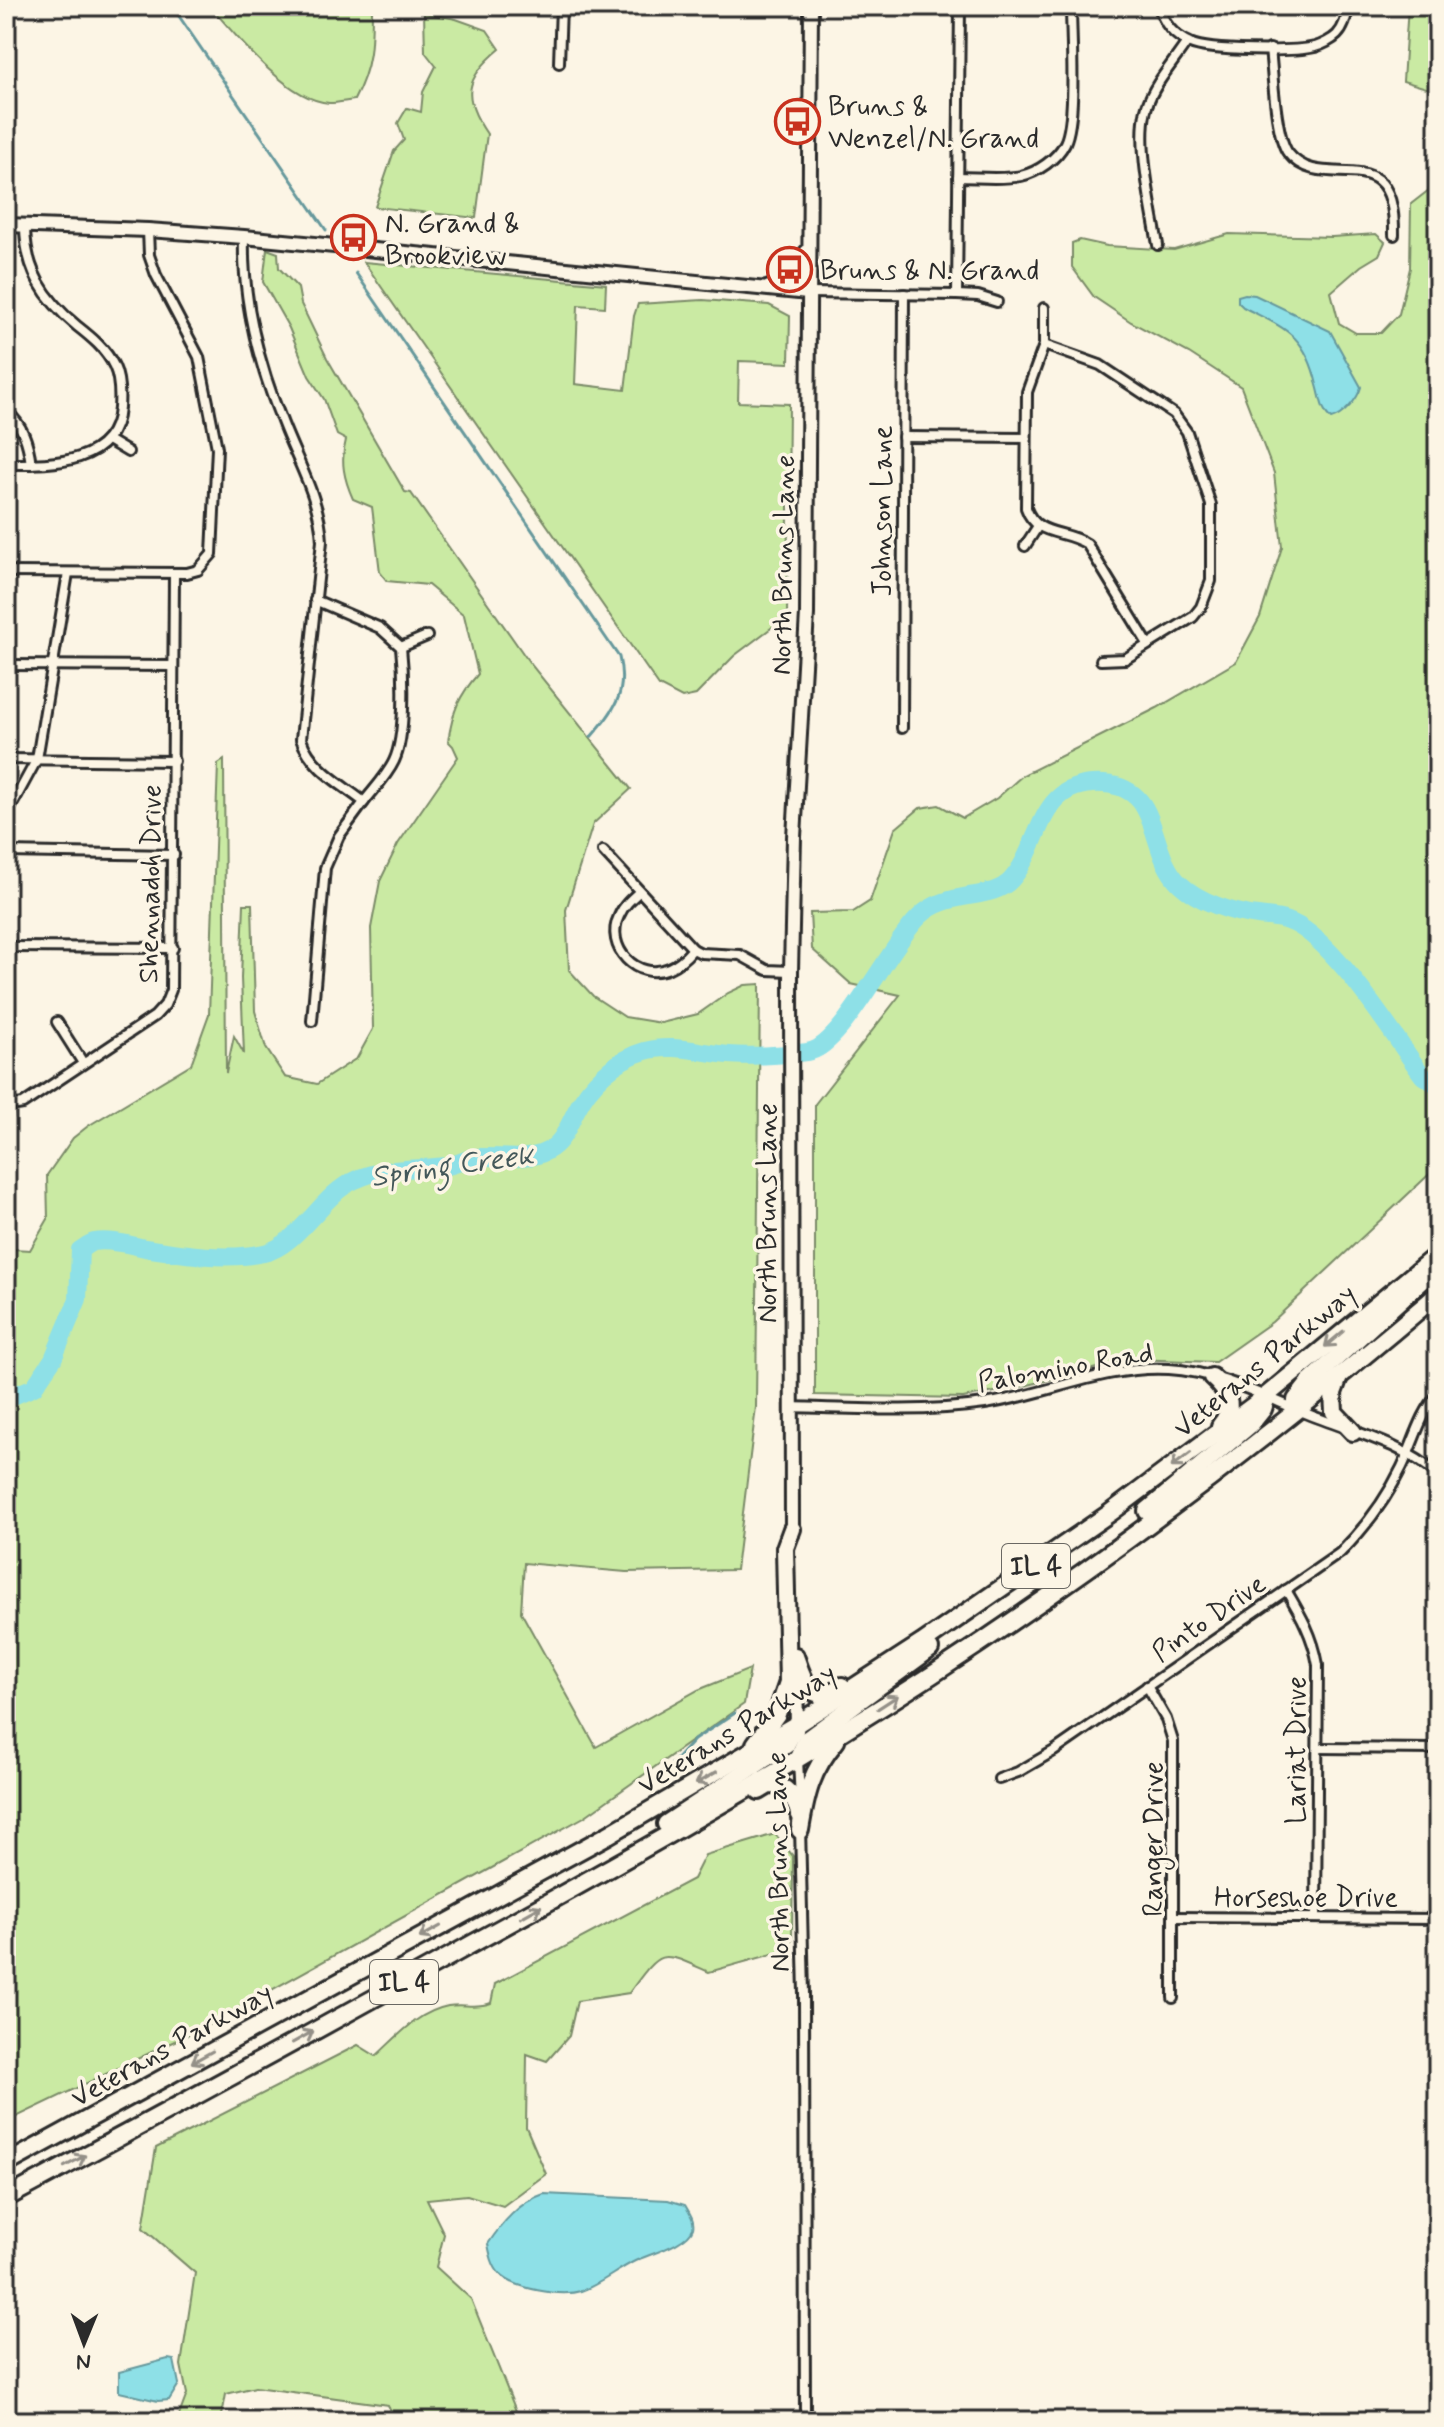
<svg xmlns="http://www.w3.org/2000/svg" width="1444" height="2427" viewBox="0 0 1444 2427" font-family="Mynerve,sans-serif">
<style>
.green{fill:#caeaa3;stroke:#7a8a67;stroke-width:2}
.water{fill:#8ee0e7;stroke:#66989c;stroke-width:2}
.lines{fill:none;stroke-linecap:round;stroke-linejoin:round}
.stream{stroke:#66989c;stroke-width:3}
.river{stroke:#8ee0e7;stroke-width:18}
.street-casing{stroke:#2b2b2b;stroke-width:14}
.secondary-casing{stroke:#2b2b2b;stroke-width:18}
.highway-casing{stroke:#2b2b2b;stroke-width:22}
.street{stroke:#fcf5e5;stroke-width:8}
.secondary{stroke:#fcf5e5;stroke-width:12}
.highway{stroke:#fcf5e5;stroke-width:16}
.oneway{stroke:#949088}
.labels{text-anchor:middle;stroke-width:7;stroke-linejoin:round;paint-order:stroke}
.shield{fill:#fcf5e5;stroke:#6a6863;stroke-width:2}
.shield-label{font-size:26px;font-weight:bold;fill:#2b2b2b}
.poi-label{font-size:28px;fill:#2b2b2b;stroke:#fcf5e5;text-anchor:start}
.street-label{font-size:28px;fill:#2b2b2b;stroke:#fcf5e5}
.water-label{font-size:30px;font-style:italic;fill:#44585a;stroke:#fcf5e5}
</style>
<rect width="100%" height="100%" fill="#fcf5e5"/>
<filter id="ink" filterUnits="userSpaceOnUse"><feTurbulence type="fractalNoise" baseFrequency=".0125" numOctaves="2"/><feDisplacementMap in="SourceGraphic" scale="16" xChannelSelector="R" yChannelSelector="G"/><feConvolveMatrix kernelMatrix="1 2 1 2 8 2 1 2 1" color-interpolation-filters="sRGB"/></filter>
<g filter="url(#ink)">
<g class="green">
<path d="M210 6H372C372 44 372 66 354 100 346 101 337 103 329 103 287 100 236 36 210 6Z"/>
<path d="M1408 6H1438V87L1433 90 1403 81Z"/>
<path d="M424 13 456 19 487 30 500 49C465 78 461 96 487 134L476 218 375 207 394 151 404 140 398 123 407 108 421 112 423 92 436 66 425 52Z"/>
<path d="M1438 183V1166L1272 1322 1215 1362 1133 1359 1016 1388 963 1398 815 1395V1104L900 995 851 984 812 949 810 913 853 912 870 901 895 829 920 808 939 805 963 818 997 798 1023 775 1157 708 1236 662 1260 617 1282 547 1274 473 1241 387 1189 353 1131 322 1094 297 1072 267V243L1080 240 1107 246 1174 250 1229 234 1332 237 1376 234 1385 242 1379 255 1361 266 1331 292 1339 323 1356 333H1381L1399 314 1410 268 1411 204Z"/>
<path d="M267 249 278 253 279 268 298 288 301 304 327 358 405 492 411 493 529 662 631 789 593 824 566 910 569 970 593 996 625 1017 661 1023 698 1014 728 993 745 985 760 984 756 1407 736 1570 626 1572 524 1563 521 1612 596 1747 698 1690 750 1669 744 1704 584 1817 212 2023 6 2122V1241L13 1249 30 1250 48 1219 47 1175 73 1138 88 1126 191 1064 209 1014 218 764 224 760 226 1073 234 1036 244 1054 241 978 244 904H252L255 1011 266 1048 285 1077 317 1084 357 1058 373 1029 371 928 380 881 398 844 458 757 453 746 448 741C453 711 458 697 478 674L464 615 428 585 387 581 380 572 372 507 353 499C344 479 340 461 346 440L337 435 324 399 309 376 289 328 263 282Z"/>
<path d="M364 262 606 284 605 307 578 305 575 384 625 390 634 316 638 304 703 300 769 305 790 316 789 363 739 361 738 402 789 404 787 616 734 656 696 695 682 698 659 686Z"/>
<path d="M775 1834 793 1856 792 1940 780 1952 709 1972C659 1950 662 1948 629 1993L577 2001 569 2036 547 2061 527 2054 526 2127 546 2174 503 2206 467 2195 427 2199 444 2234 436 2267 471 2299 520 2421H396L388 2405 255 2387 226 2394 221 2421H177L187 2394 181 2365 195 2273 143 2228 156 2148 358 2045 376 2056C398 2036 418 2012 448 2006 464 2003 474 2009 491 2003L495 1984 693 1879 705 1855Z"/>
</g>
<g class="water">
<path d="M1245 294 1255 295 1330 331 1361 387C1358 399 1343 416 1331 419 1321 410 1321 398 1317 385 1305 334 1286 329 1243 307L1238 302V296Z"/>
<path d="M544 2194 668 2200 685 2205C689 2212 695 2220 693 2228 688 2244 649 2254 635 2261 617 2270 599 2285 581 2291 561 2297 513 2289 499 2273 492 2265 490 2254 488 2244 502 2223 519 2202 544 2194Z"/>
<path d="M168 2359 174 2360 179 2384 169 2400 158 2401 119 2392V2372Z"/>
</g>
<g class="lines">
<g class="stream">
<path d="M172 6 326 230"/>
<path d="M356 273 619 657C628 694 614 710 591 737"/>
<path d="M662 1775 694 1740 735 1713"/>
</g>
<path class="river" d="M6 1399 34 1387 53 1359 78 1299 80 1250C85 1247 89 1243 94 1242 110 1239 130 1245 145 1248 183 1254 226 1261 264 1253 298 1246 322 1194 355 1180 385 1166 416 1170 447 1166 459 1164 468 1157 480 1157 502 1156 527 1162 547 1151 563 1143 568 1126 576 1111 589 1084 616 1059 645 1051 673 1043 701 1053 729 1055 749 1057 769 1055 789 1054 797 1053 807 1053 814 1050 847 1036 889 947 919 917 946 889 991 902 1011 880 1044 843 1036 780 1104 784 1163 788 1146 851 1180 884 1199 902 1233 913 1258 916 1273 918 1285 918 1299 926 1341 951 1393 1035 1423 1076L1438 1085"/>
<defs>
<g id="street">
<path d="M1159 6C1163 23 1174 36 1190 43 1209 52 1294 52 1315 47 1322 45 1332 40 1337 35 1344 28 1347 16 1348 6"/>
<path d="M1270 49C1273 74 1275 135 1288 153 1323 198 1396 132 1394 235"/>
<path d="M559 63 561 6"/>
<path d="M958 177C978 177 1002 180 1021 176 1038 172 1057 159 1065 143 1077 118 1071 37 1071 6"/>
<path d="M244 237C242 301 259 365 283 424 298 463 320 499 322 541L301 739C311 768 341 784 364 802L339 836 325 868 312 1021"/>
<path d="M1158 245C1152 209 1136 140 1147 106 1154 84 1174 62 1187 42"/>
<path d="M808 293 957 295 978 296 997 302"/>
<path d="M957 295 960 6"/>
<path d="M1044 308V345L1027 392 1026 508C1036 537 1064 529 1087 544L1148 644"/>
<path d="M1044 345 1100 365 1174 414 1187 432 1211 505V581L1201 607 1193 617 1125 659 1101 660"/>
<path d="M6 410C23 426 28 441 31 464"/>
<path d="M903 437 1026 438"/>
<path d="M108 440 128 452"/>
<path d="M6 464C49 464 115 466 119 408 120 394 120 379 114 366 106 349 91 337 77 326 44 299 25 269 25 226"/>
<path d="M1025 546 1038 526"/>
<path d="M6 572 187 573 198 570 212 554 217 448 199 357 156 275 149 255 148 230"/>
<path d="M315 600 380 628 401 647C404 675 406 736 394 761 387 776 374 789 364 802"/>
<path d="M401 647 427 636"/>
<path d="M6 665 173 666"/>
<path d="M902 728 904 294"/>
<path d="M6 759 174 761"/>
<path d="M6 816 37 759 68 573"/>
<path d="M603 851 693 949 701 953 740 955 767 970 791 971"/>
<path d="M6 852 174 855"/>
<path d="M639 892C631 899 623 906 619 916 604 947 637 982 669 968 679 964 686 957 693 949"/>
<path d="M6 947 173 948"/>
<path d="M57 1022 83 1063"/>
<path d="M6 1102 17 1105 23 1104 155 1016 165 1005 171 990 174 575"/>
<path d="M7 1116 8 1104"/>
<path d="M791 1407C855 1409 922 1413 985 1404 1046 1395 1106 1365 1169 1369 1222 1372 1270 1400 1318 1418 1358 1433 1406 1446 1438 1475"/>
<path d="M1286 1590C1301 1615 1313 1636 1318 1665L1316 1917"/>
<path d="M1147 1686 1166 1719 1173 1741V1998"/>
<path d="M1318 1748 1438 1749"/>
<path d="M798 1759 800 1801"/>
<path d="M999 1779 1018 1772 1054 1751 1340 1553C1364 1529 1387 1498 1402 1467 1414 1442 1420 1415 1438 1394"/>
<path d="M800 1827 804 1994 805 2421"/>
<path d="M1173 1917 1438 1919"/>
</g>
<g id="secondary">
<path d="M6 225 148 230 244 237 808 293"/>
<path d="M769 287C788 282 797 269 806 252"/>
<path d="M792 1535 791 971 794 837 807 614 811 6"/>
<path d="M796 1665 797 1731"/>
</g>
<g id="highway">
<path d="M1212 1377C1228 1391 1236 1407 1220 1426"/>
<path d="M1339 1377 1333 1393 1334 1412 1353 1432"/>
<path d="M1296 1409V1400L1310 1382 1423 1279"/>
<path d="M1147 1511 1251 1424 1263 1409 1266 1400"/>
<path d="M795 1656C804 1682 810 1707 842 1686"/>
<path d="M755 1744 777 1714 788 1682 785 1548 792 1529"/>
<path d="M798 1758 806 1740 930 1649"/>
<path d="M759 1791 769 1785C789 1784 794 1799 800 1815"/>
<path d="M666 1824 786 1745 797 1724"/>
<path d="M800 1830C806 1793 811 1771 836 1741"/>
<path d="M6 2164 608 1835 797 1724 922 1643 1110 1513 1266 1396 1438 1254"/>
<path d="M6 2198C161 2115 316 2031 470 1945 595 1877 719 1808 840 1733 1050 1604 1251 1454 1438 1294"/>
</g>
</defs>
<use href="#street" class="street-casing"/>
<use href="#secondary" class="secondary-casing"/>
<use href="#highway" class="highway-casing"/>
<use href="#street" class="street"/>
<use href="#secondary" class="secondary"/>
<use href="#highway" class="highway"/>
</g>
<defs><path id="oneway-shaft" d="M-6 0H5M1.5-3L5.5 0L1.5 3" fill="none" stroke-width="1.6" stroke-linecap="round" stroke-linejoin="round" transform="scale(2)"/></defs>
<g class="oneway">
<use href="#oneway-shaft" transform="translate(1334 1339) rotate(140)"/>
<use href="#oneway-shaft" transform="translate(1181 1460) rotate(143)"/>
<use href="#oneway-shaft" transform="translate(888 1702) rotate(-33)"/>
<use href="#oneway-shaft" transform="translate(706 1778) rotate(150)"/>
<use href="#oneway-shaft" transform="translate(531 1912) rotate(-29)"/>
<use href="#oneway-shaft" transform="translate(430 1932) rotate(151)"/>
<use href="#oneway-shaft" transform="translate(303 2037) rotate(-29)"/>
<use href="#oneway-shaft" transform="translate(202 2057) rotate(151)"/>
<use href="#oneway-shaft" transform="translate(75 2161) rotate(-28)"/>
</g>
</g>
<defs>
<symbol id="bus-ring" viewBox="-11 -11 22 22"><circle r="9.5" fill="#fcf5e5" stroke="#c8321e" stroke-width="1.5"/><path d="M-5-6H5V4H4V6H2V4H-2V6H-4V4H-5ZM-3.5-4V0h7V-4ZM-3.5 1.2v1.5H-2V1.2ZM2 1.2v1.5H3.5V1.2Z" fill="#c8321e"/></symbol>
</defs>
<g fill-rule="evenodd">
<use href="#bus-ring" x="772" y="96" width="51" height="51"/>
<use href="#bus-ring" x="328" y="212" width="51" height="51"/>
<use href="#bus-ring" x="764" y="244" width="51" height="51"/>
</g>
<g class="labels">
<g class="shield">
<rect x="1002" y="1544" width="68" height="44" rx="6"/>
<rect x="370" y="1960" width="68" height="44" rx="6"/>
</g>
<g class="shield-label">
<text x="1036" y="1575">IL 4</text>
<text x="404" y="1991">IL 4</text>
</g>
<g class="poi-label">
<text x="828" y="115">Bruns &amp;<tspan x="828" dy="32">Wenzel/N. Grand</tspan></text>
<text x="385" y="232">N. Grand &amp;<tspan x="385" dy="32">Brookview</tspan></text>
<text x="820" y="279">Bruns &amp; N. Grand</text>
</g>
<g class="street-label">
<text transform="translate(881 511) rotate(-90)" y="10">Johnson Lane</text>
<text transform="translate(782 565) rotate(-89)" y="10">North Bruns Lane</text>
<text transform="translate(149 884) rotate(-89)" y="10">Shennadoh Drive</text>
<text transform="translate(766 1213) rotate(-90)" y="10">North Bruns Lane</text>
<text transform="translate(1264 1360) rotate(-39)" y="10">Veterans Parkway</text>
<text transform="translate(1065 1366) rotate(-10)" y="10">Palomino Road</text>
<text transform="translate(1208 1617) rotate(-35)" y="10">Pinto Drive</text>
<text transform="translate(736 1728) rotate(-31)" y="10">Veterans Parkway</text>
<text transform="translate(1295 1750) rotate(-90)" y="10">Lariat Drive</text>
<text transform="translate(1152 1839) rotate(-90)" y="10">Ranger Drive</text>
<text transform="translate(777 1862) rotate(-91)" y="10">North Bruns Lane</text>
<text x="1306" y="1906">Horseshoe Drive</text>
<text transform="translate(171 2044) rotate(-29)" y="10">Veterans Parkway</text>
</g>
<g class="water-label">
<text transform="translate(452 1165) rotate(-8)" y="10">Spring Creek</text>
</g>
</g>
<rect width="1444" height="2427" fill="none" stroke="#fcf5e5" stroke-width="32"/>
<rect x="16" y="16" width="1412" height="2395" fill="none" stroke="#2b2b2b" stroke-width="3" filter="url(#ink)"/>
<g transform="translate(84 2343) rotate(181)" stroke="#fcf5e5" stroke-width="6" paint-order="stroke">
<path d="M0-6L14 30L0 20L-14 30Z" fill="#2b2b2b"/>
<text y="-12" font-size="22" font-weight="bold" text-anchor="middle" fill="#2b2b2b">N</text>
</g>
</svg>
